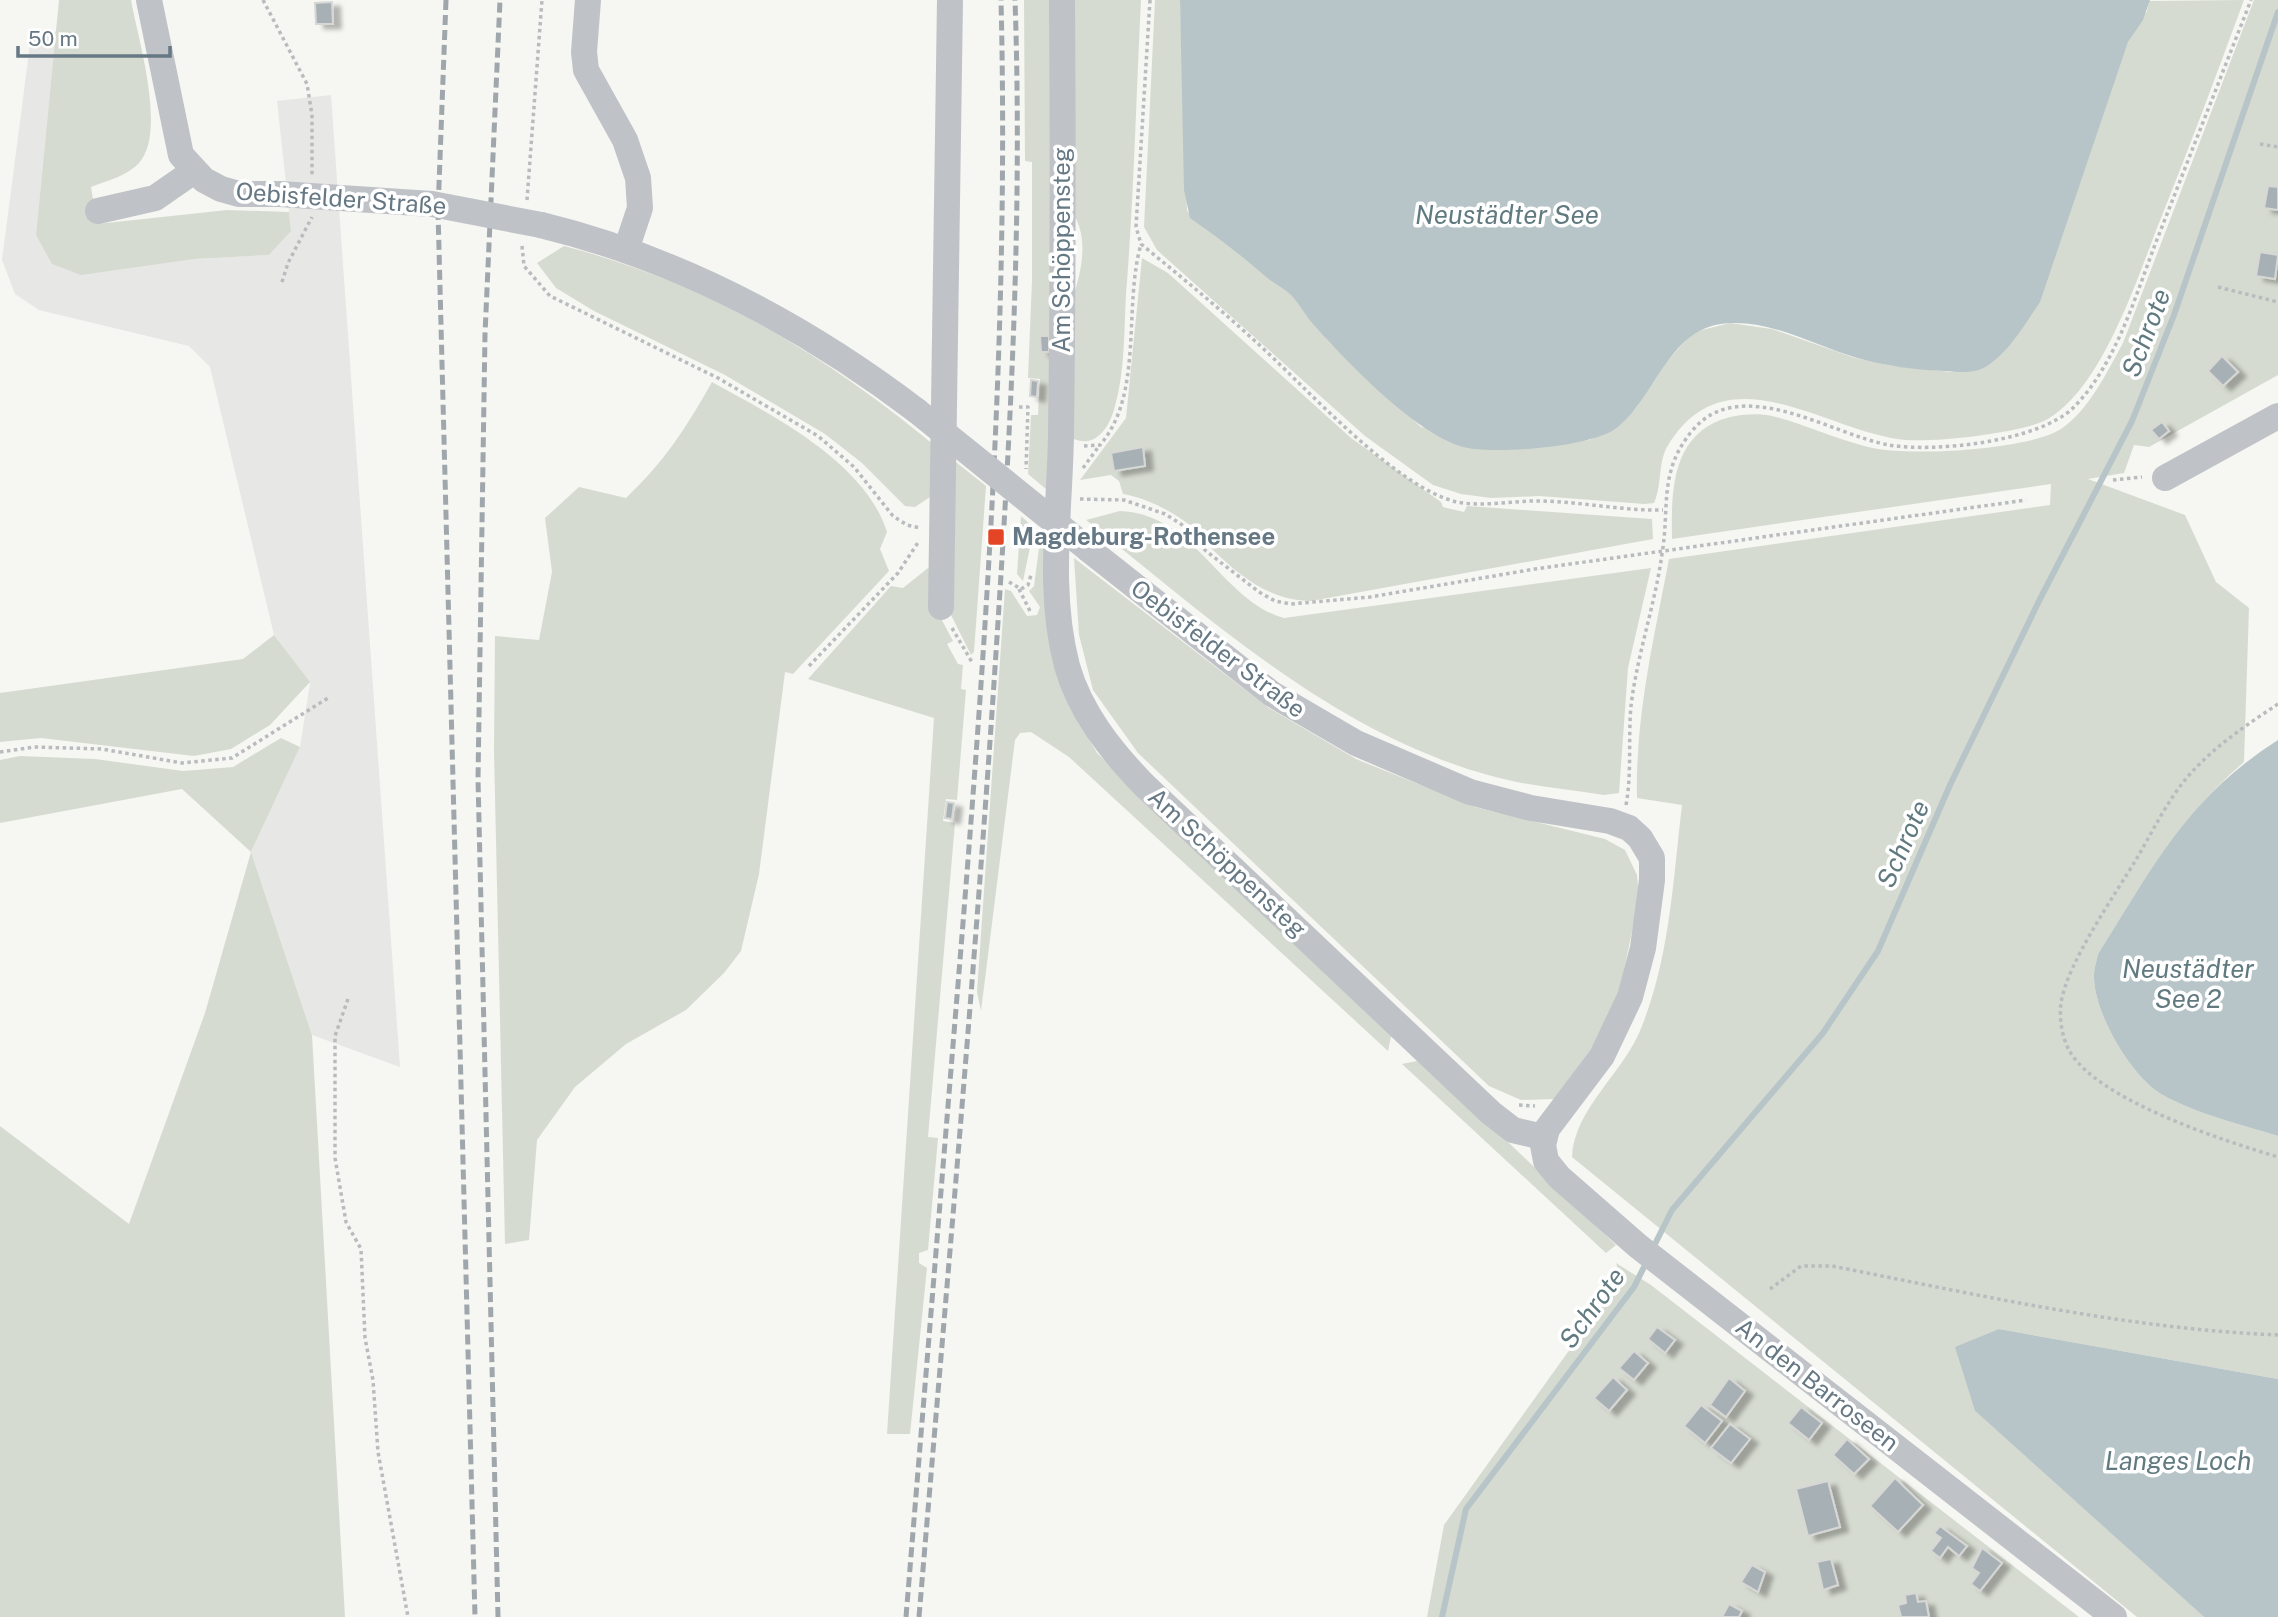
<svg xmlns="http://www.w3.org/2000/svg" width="2278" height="1617" viewBox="0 0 2278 1617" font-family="'Public Sans',sans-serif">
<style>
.built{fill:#e7e7e6}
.green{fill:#d6dbd1}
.water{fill:#b7c5c8}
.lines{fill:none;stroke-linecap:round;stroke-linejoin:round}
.stream{stroke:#b7c5c8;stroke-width:6}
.building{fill:#a7b1b5;stroke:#d7d7d5;stroke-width:2;filter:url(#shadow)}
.path{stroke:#b9bcbe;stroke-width:3.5;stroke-dasharray:3.5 3.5;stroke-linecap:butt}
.minor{stroke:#bfc3c7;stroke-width:26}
.rail{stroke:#a0a7ac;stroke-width:5;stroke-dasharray:10 5;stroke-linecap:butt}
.minor-bridge{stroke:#bfc3c7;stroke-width:26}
.poi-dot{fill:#e44524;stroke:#fff;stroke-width:2.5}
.labels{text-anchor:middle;stroke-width:7;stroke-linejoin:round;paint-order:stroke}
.street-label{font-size:24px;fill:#657884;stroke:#fff}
.poi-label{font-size:24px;font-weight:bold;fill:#657884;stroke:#fff;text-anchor:start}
.water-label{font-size:26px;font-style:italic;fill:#607a80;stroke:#fff}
</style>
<defs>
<filter id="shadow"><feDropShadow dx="8" dy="4.5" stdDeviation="2" flood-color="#0004"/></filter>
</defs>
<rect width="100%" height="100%" fill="#f6f6f2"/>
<path class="built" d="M32 29 56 32 36 235 194 259 269 255 291 230 277 101 331 95 400 1067 312 1035 251 852 300 747 310 683 274 635 210 367 189 346 39 310 15 294 2 260Z"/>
<g class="green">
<path d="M59 0H131C138 39 167 132 139 163 127 176 106 181 91 187L97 224 227 210 289 212 291 231 269 255 194 259 81 275 52 264 36 235Z"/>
<path d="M1024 0H1053L1052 494 1028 474 1031 415H1038L1040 379 1028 378 1032 280V162L1025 161Z"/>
<path d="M1072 0H1141C1136 98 1134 197 1126 294 1124 331 1125 371 1115 406 1110 427 1095 450 1072 438L1074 294C1082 269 1088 238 1074 215Z"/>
<path d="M1155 0H1180L1187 211 1292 295 1331 344 1421 427 1530 447 1589 440 1617 428 1636 408 1668 360 1687 339 1698 331 1730 323 1772 329 1855 358 1893 366 1951 372 1982 369 2128 42 2147 11 2149 1 2244 0C2217 73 2190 146 2161 218 2138 275 2104 386 2048 419 2024 433 1926 444 1897 439 1819 427 1724 351 1667 447 1658 463 1662 486 1654 503L1645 504 1539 496 1491 498 1461 494 1433 485 1365 436 1157 250 1144 227Z"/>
<path d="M2254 0H2278V375L2149 447 2134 445 2124 473 2088 479 2185 515 2216 582 2249 608 2244 762C2180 816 2143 884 2098 954 2097 960 2094 968 2094 975 2093 1011 2130 1075 2161 1094 2196 1114 2240 1124 2278 1136V1379L1999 1329 1975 1411 2204 1617H2137L1572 1157C1574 1108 1625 1072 1642 1026 1670 955 1673 880 1682 805L1637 798C1635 717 1654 638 1669 559L2050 505 2051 484 1672 539C1671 489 1672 432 1730 417 1742 414 1760 413 1772 416 1804 424 1835 439 1868 447 1907 457 2028 450 2061 429 2089 410 2107 372 2123 343Z"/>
<path d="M564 246C710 284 824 354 939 449L933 495 915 507 905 506 862 463 825 434 725 375 594 311 556 288 537 263Z"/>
<path d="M1142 258 1168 273 1351 438 1441 502 1443 507 1464 512 1467 506 1652 519 1653 539 1311 601C1270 600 1242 578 1213 550 1205 543 1199 532 1191 526 1172 511 1146 498 1123 494L1119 481 1111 475 1080 480 1126 418Z"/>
<path d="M712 382C772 415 865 462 887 532L880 549 889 571 793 674 785 672 759 874 741 951 724 973 686 1010 626 1044 575 1087 537 1140 529 1240 505 1244 494 751 495 636 539 640 552 572 545 518 579 487 626 498C665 461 686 428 712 382Z"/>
<path d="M952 459 986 486 974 652 971 655 947 607Z"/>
<path d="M1120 511C1194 513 1223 602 1284 618L1651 568 1628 668 1619 793 1604 795C1565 789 1526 786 1488 775 1333 732 1209 618 1086 520Z"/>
<path d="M1021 516 1034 528 1023 581 1017 574Z"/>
<path d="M1041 533 1049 539 1068 702 1097 753 1392 1032 1388 1051 1069 757 1031 732 1020 733 1015 740 981 1011 977 992 1005 589 1011 591 1027 616 1037 615 1040 607 1029 591 1034 586Z"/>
<path d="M1074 558 1269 708 1356 759 1475 807 1605 839 1625 850 1637 875 1639 897 1620 990 1597 1041 1554 1099 1521 1100 1489 1086 1138 753 1093 690 1079 635Z"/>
<path d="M928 568 936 575V609L953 641 947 644 958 664 963 665 961 689 966 690 957 800 946 799 943 821 955 823 928 1137 938 1138 928 1250 919 1253V1263L927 1268 910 1434H887L934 718 808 679 891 586 903 588Z"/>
<path d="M274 635 310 682 270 725 231 749 194 756 41 738 0 742V693L243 659Z"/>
<path d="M281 738 300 747 251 852 312 1035 345 1617H0V1126L129 1224 205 1013 251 852 182 789 0 823V760L20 756 95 759 183 771 233 767Z"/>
<path d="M1422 1060 1616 1245 1606 1253 1402 1064Z"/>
<path d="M1616 1263 1651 1285 2079 1617H1427L1444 1525 1621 1278Z"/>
</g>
<g class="water">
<path d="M1180 0H2150L2143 20 2128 42 2040 302C2025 324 2010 351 1987 366 1975 374 1959 372 1945 371 1916 370 1885 366 1857 358 1816 346 1774 321 1730 323 1669 325 1658 394 1618 427 1594 447 1500 454 1468 448 1420 439 1346 361 1313 324 1305 315 1299 303 1291 295 1283 287 1273 283 1265 276 1241 255 1216 236 1190 218L1184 190Z"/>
<path d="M2278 740V1136C2240 1124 2196 1114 2161 1094 2130 1075 2093 1011 2094 975 2094 968 2097 960 2098 954 2154 866 2187 798 2278 740Z"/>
<path d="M1999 1329 2278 1379V1617H2204L1975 1411 1955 1347Z"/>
</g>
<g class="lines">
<g class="stream">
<path d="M1652 1250 1672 1210 1823 1033 1878 951 1950 785 2040 599 2132 421 2174 315 2278 12"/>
<path d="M1442 1617 1466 1509 1634 1287 1646 1263"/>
</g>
</g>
<g class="building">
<path d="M332 2 333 24H316L315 3Z"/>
<path d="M2268 186 2278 187V210L2264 208Z"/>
<path d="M2260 252 2278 255 2275 279 2256 276Z"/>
<path d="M1040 336H1049V352H1041Z"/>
<path d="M2222 356 2238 372 2223 386 2208 371Z"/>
<path d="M1031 380 1038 381 1037 397 1030 396Z"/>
<path d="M2162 422 2169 431 2159 439 2151 430Z"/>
<path d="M1143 447 1145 466 1114 471 1111 453Z"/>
<path d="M947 802 954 803 952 819 945 818Z"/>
<path d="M1657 1327 1675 1340 1665 1353 1648 1339Z"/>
<path d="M1634 1351 1648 1363 1634 1380 1619 1368Z"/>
<path d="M1613 1377 1627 1390 1609 1411 1594 1398Z"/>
<path d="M1729 1378 1745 1391 1726 1417 1710 1405Z"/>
<path d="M1701 1405 1722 1421 1705 1443 1684 1426Z"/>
<path d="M1801 1407 1822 1423 1809 1440 1788 1423Z"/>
<path d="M1730 1424 1750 1439 1731 1463 1711 1448Z"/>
<path d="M1847 1439 1869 1459 1854 1474 1833 1455Z"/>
<path d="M1895 1478 1923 1505 1898 1532 1870 1506Z"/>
<path d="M1828 1481 1840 1527 1808 1536 1796 1489Z"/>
<path d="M1940 1526 1967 1546 1959 1556 1948 1547 1940 1558 1931 1551 1941 1538 1934 1533Z"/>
<path d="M1982 1548 2002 1563 1980 1591 1971 1584 1979 1573 1972 1568Z"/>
<path d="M1831 1559 1838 1585 1823 1590 1817 1562Z"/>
<path d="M1752 1565 1765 1572 1758 1592 1741 1582Z"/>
<path d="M1916 1593 1918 1602 1926 1601 1929 1617H1901L1898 1605 1906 1603 1905 1595Z"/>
<path d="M1729 1604 1742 1611 1739 1617H1722Z"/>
</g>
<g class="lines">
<g class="path">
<path d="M263 0 307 84 312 115V175"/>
<path d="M1150 0 1136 227 1141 244C1180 276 1218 307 1255 341 1303 384 1395 488 1457 502 1483 507 1510 501 1536 501 1579 501 1621 511 1663 510"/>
<path d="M2260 144 2278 147"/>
<path d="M527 200 542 0"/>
<path d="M522 246 524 266 550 296 718 378 818 436 854 467 893 516 907 525 920 528"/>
<path d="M282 282 288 263 312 217"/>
<path d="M2218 287 2278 302"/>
<path d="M1019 407H1028L1026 469"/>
<path d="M1084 446 1100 445C1144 394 1123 307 1141 244"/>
<path d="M1083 468 1099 446"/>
<path d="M2113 480 2142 477"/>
<path d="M1080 499 1124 500 1165 514 1181 524 1206 551 1259 592 1275 601 1291 604 1370 597 1535 569 2026 500"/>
<path d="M1009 582 1021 589 1028 585 1031 575"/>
<path d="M1019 589 1031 613"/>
<path d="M952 628 973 664"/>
<path d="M809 666 898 573 919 541"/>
<path d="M2278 704C2248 724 2215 746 2191 773 2169 797 2153 831 2137 858 2115 895 2067 963 2061 1003 2059 1018 2062 1037 2069 1050 2096 1100 2225 1141 2278 1157"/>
<path d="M0 752 34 747 102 749 182 763 232 758 328 698"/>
<path d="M1626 805C1632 773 1628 738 1631 706 1637 655 1655 605 1662 554 1670 507 1658 472 1692 431 1740 372 1832 435 1889 445 1936 453 2039 441 2073 408 2117 364 2136 293 2158 237 2189 158 2220 79 2251 0"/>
<path d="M348 999 335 1036V1158L346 1222 361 1249 365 1338 373 1380 378 1452 408 1617"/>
<path d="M1519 1105 1535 1106"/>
<path d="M1770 1289 1801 1266H1832C1979 1295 2128 1329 2278 1335"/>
</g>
<g class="minor">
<path d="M149 0 181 155 204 180 221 189 239 194H280"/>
<path d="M588 0 584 52 586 70 625 140 638 178 640 208 626 250"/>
<path d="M1062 0C1063 145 1063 289 1061 434 1060 511 1047 590 1067 666 1080 712 1111 751 1144 785L1491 1113 1513 1130 1543 1137"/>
<path d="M98 211 155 198 194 171"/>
<path d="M541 225C680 259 804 325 917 411"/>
<path d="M2165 478 2278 416"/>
<path d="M1088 549 1272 694 1356 743 1470 792 1531 808 1610 821 1629 828 1640 838 1652 858V880L1643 948 1630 997 1602 1056 1547 1129 1543 1145 1546 1161 1559 1177 1638 1246 2114 1617"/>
<path d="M941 607 950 0"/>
</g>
<g class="rail">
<path d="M446 0 438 211 475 1617"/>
<path d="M498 1617 478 779 485 334 500 0"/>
<path d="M906 1617C924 1398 942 1179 960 960 986 640 1009 321 1001 0"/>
<path d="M919 1617C945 1306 973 995 994 683 1009 456 1023 228 1015 0"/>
</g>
<g class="minor-bridge">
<path d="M280 194 432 204 541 225"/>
<path d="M917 411 1088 549"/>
</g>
</g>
<rect class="poi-dot" x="987" y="528" width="18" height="18" rx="3.5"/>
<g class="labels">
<g class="street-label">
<text transform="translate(341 199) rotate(4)" y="8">Oebisfelder Straße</text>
<text transform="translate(1062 250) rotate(-90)" y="8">Am Schöppensteg</text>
<text transform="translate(1218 649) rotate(37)" y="8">Oebisfelder Straße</text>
<text transform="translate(1227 863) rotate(43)" y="8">Am Schöppensteg</text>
<text transform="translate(1817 1385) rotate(38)" y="8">An den Barroseen</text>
</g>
<g class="poi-label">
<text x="1012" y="545">Magdeburg-Rothensee</text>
</g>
<g class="water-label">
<text x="1507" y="224">Neustädter See</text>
<text transform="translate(2146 333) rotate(-69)" y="9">Schrote</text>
<text transform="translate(1903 844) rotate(-66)" y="9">Schrote</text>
<text x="2188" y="978">Neustädter<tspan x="2188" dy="30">See 2</tspan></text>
<text transform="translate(1592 1308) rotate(-54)" y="9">Schrote</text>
<text x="2178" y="1470">Langes Loch</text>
</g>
</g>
<path d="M18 46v10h152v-10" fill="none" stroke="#657884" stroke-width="3.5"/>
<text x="28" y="46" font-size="21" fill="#657884" stroke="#ffffff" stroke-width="5" paint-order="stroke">50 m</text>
</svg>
